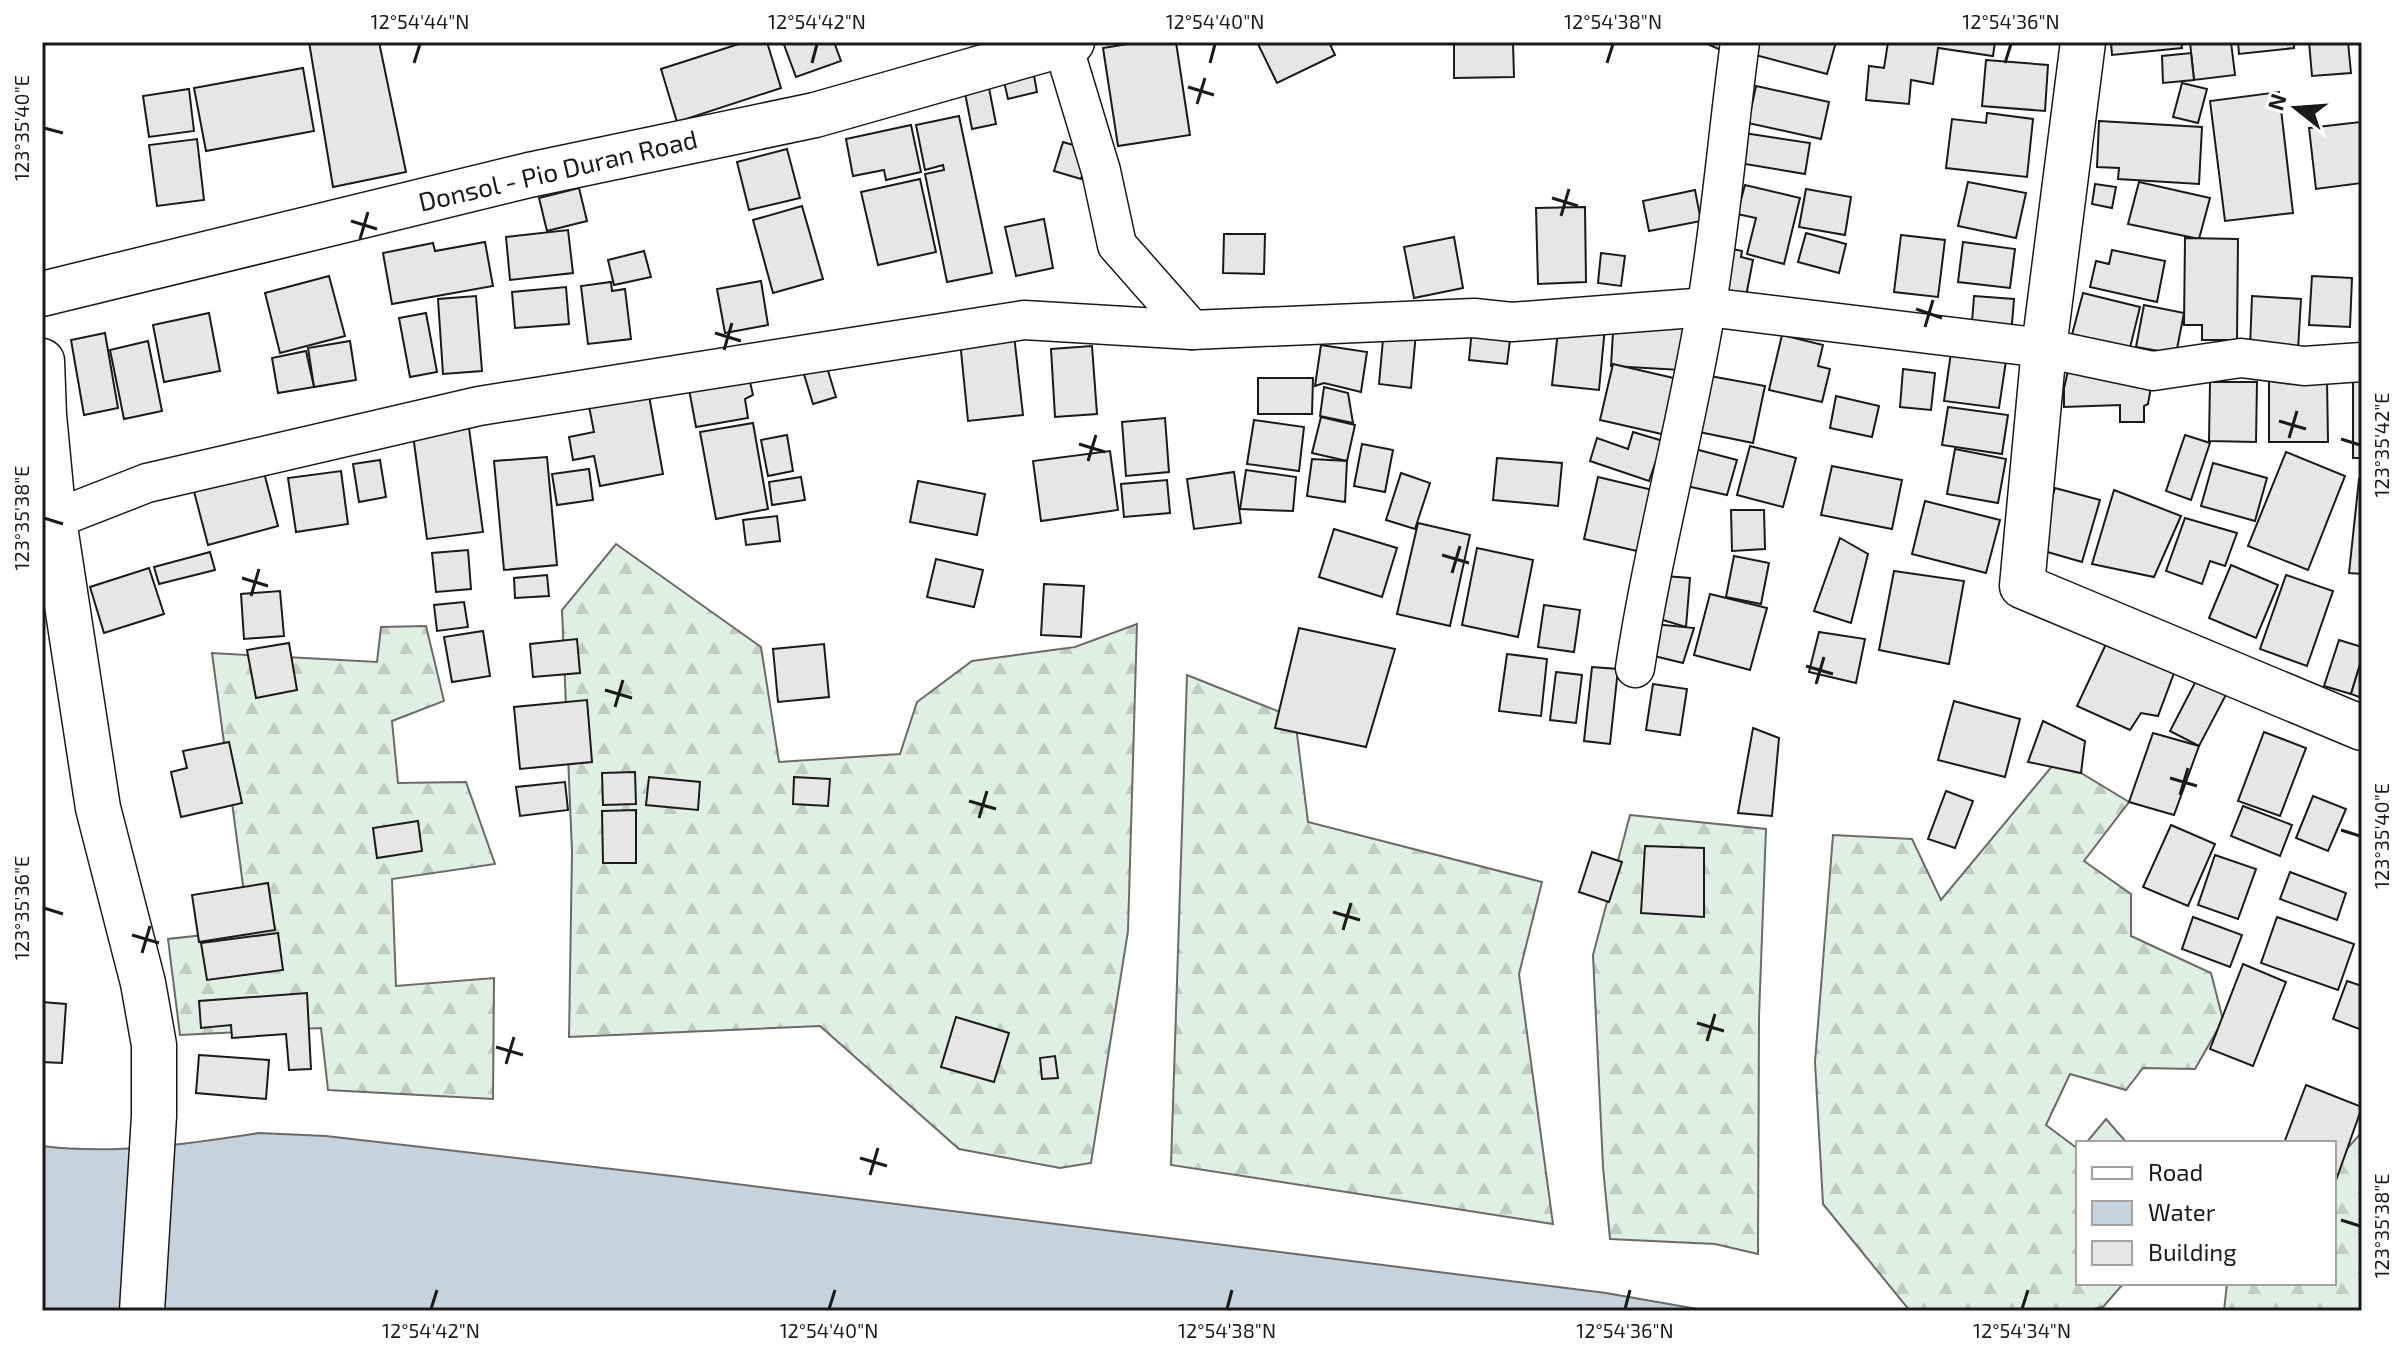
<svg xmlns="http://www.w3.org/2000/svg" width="2404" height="1353" viewBox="0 0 2404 1353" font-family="'Exo 2',sans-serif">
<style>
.forest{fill:url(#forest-firs);stroke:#6a6a6a;stroke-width:2}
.water{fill:#c6d2dc;stroke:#6a6a6a;stroke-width:2}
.building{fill:#e6e6e6;stroke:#1a1a1a;stroke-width:2}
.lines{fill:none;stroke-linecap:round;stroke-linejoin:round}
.minor-casing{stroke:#1a1a1a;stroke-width:41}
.secondary-casing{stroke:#1a1a1a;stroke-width:47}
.minor{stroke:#fff;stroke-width:38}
.secondary{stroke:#fff;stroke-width:44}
.ticks{fill:none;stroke:#1a1a1a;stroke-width:3}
.labels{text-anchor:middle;stroke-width:6;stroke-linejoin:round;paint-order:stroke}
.street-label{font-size:26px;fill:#1a1a1a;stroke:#fff}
.neatline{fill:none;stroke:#1a1a1a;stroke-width:3}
.ticks-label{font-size:20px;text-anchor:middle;fill:#1a1a1a}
</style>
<defs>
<pattern id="forest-firs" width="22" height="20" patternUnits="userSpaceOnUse" patternTransform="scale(2)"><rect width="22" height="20" fill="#e0efe3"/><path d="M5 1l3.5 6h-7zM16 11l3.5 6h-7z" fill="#c0ccc2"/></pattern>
</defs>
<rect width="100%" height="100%" fill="#fff"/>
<g class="forest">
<path d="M616 544 761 647 779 762 900 754 917 702 972 661 1075 647 1137 624 1128 931 1091 1163 1060 1168 959 1149 820 1026 569 1037 572 852 562 610Z"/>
<path d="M426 626 444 701 392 721 398 783 466 782 495 864 392 879 396 986 494 978 493 1099 328 1090 321 1028 180 1035 168 939 249 930 212 653 377 662 381 627Z"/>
<path d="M1187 675 1295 718 1308 822 1542 882 1519 974 1553 1224 1171 1165Z"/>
<path d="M2058 759 2129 802 2084 861 2131 894V936L2211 973 2223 1020 2195 1069 2143 1068 2126 1090 2070 1074 2046 1125 2078 1149V1283H2124L2103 1307 2084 1311H1910L1823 1204 1815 1062 1833 835 1912 839 1941 900Z"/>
<path d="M1630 815 1766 829 1759 1017 1758 1254 1715 1244 1610 1239 1603 1167 1593 955Z"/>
<path d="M2106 1119 2127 1143H2086Z"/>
<path d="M2362 1132V1311H2224L2227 1283H2334V1163Z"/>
</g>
<path class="water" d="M259 1133 326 1136 681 1177 1606 1293 1709 1311H42V1146C114 1155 188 1144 259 1133Z"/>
<g class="building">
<path d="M309 42H379L406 172 333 187Z"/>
<path d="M745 42H767L781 88 677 122 661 69Z"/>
<path d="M783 42H834L841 61 796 77Z"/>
<path d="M1140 42H1176L1190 135 1118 146 1103 48Z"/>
<path d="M1257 42H1329L1335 55 1277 83Z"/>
<path d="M1454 42H1513L1514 77 1454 78Z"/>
<path d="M1703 42H1727L1723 51Z"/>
<path d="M1751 42H1836L1827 74 1748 53Z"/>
<path d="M1888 42H1995L1993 56 1938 48 1933 84 1911 80 1909 104 1866 100 1869 66 1884 68Z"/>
<path d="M2111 42H2181L2182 48 2112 55Z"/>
<path d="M2190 42H2231L2235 75 2194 80Z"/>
<path d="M2238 42H2294V48L2239 54Z"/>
<path d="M2309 42H2348L2351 73 2312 76Z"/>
<path d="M2191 53 2194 80 2163 83 2162 56Z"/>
<path d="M1986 60 2048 65 2045 111 1982 106Z"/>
<path d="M303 68 314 131 206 151 194 88Z"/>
<path d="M1033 70 1037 92 1008 99 1003 77Z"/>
<path d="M2182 83 2207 89 2198 123 2173 117Z"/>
<path d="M1756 86 1829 102 1821 139 1748 123Z"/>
<path d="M989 88 996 124 972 129 965 93Z"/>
<path d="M189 89 194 131 149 137 143 96Z"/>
<path d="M2279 92 2293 213 2225 221 2210 101Z"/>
<path d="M1987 113 2033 119 2027 177 1946 168 1952 119 1986 123Z"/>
<path d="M959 116 992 273 947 282 925 174 944 170 943 165 925 170 916 125Z"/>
<path d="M2099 121 2202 127 2199 184 2118 179 2119 168 2097 167Z"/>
<path d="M2360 122 2362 183 2316 189 2309 128Z"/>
<path d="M911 125 921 172 886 180 884 170 853 176 846 139Z"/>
<path d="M1744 133 1810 143 1805 174 1739 163Z"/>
<path d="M197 139 204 200 157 206 149 145Z"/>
<path d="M1063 142 1090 150 1081 179 1054 171Z"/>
<path d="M787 149 800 198 749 210 737 162Z"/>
<path d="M920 179 936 252 878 265 861 192Z"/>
<path d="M1968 182 2026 193 2016 238 1958 226Z"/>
<path d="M2139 182 2210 198 2199 239 2128 224Z"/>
<path d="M2095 184 2116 187 2112 208 2092 204Z"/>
<path d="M1745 185 1800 198 1784 264 1747 254 1756 218 1737 214Z"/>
<path d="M579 188 587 221 547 231 539 198Z"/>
<path d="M1806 189 1851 197 1845 235 1799 227Z"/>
<path d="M1695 190 1701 221 1649 231 1643 201Z"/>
<path d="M802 206 823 279 773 293 753 220Z"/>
<path d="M1585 207 1586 282 1538 284 1536 208Z"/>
<path d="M1044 219 1053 268 1016 276 1005 227Z"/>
<path d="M568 230 573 273 510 280 506 237Z"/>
<path d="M1806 233 1846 244 1839 273 1798 262Z"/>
<path d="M1224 234H1265L1264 274 1223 273Z"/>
<path d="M1901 235 1945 240 1938 297 1894 292Z"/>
<path d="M1454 237 1463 288 1414 298 1404 247Z"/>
<path d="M2185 238 2238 239 2237 340H2202V325H2184Z"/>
<path d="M485 242 493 286 392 304 383 253 433 243 435 251Z"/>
<path d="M1963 242 2015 249 2010 288 1958 282Z"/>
<path d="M1724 247 1742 251 1741 257 1753 260 1746 296 1715 290Z"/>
<path d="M2112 250 2165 261 2157 302 2090 287 2096 261 2109 264Z"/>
<path d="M644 251 651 277 614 285 608 260Z"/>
<path d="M1601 253 1625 256 1621 286 1598 283Z"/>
<path d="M329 276 345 336 280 353 265 293Z"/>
<path d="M2312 276 2352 278 2350 327 2309 325Z"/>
<path d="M761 281 768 325 725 333 717 289Z"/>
<path d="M611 282 612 291 625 289 631 339 588 344 581 286Z"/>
<path d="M566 287 569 324 515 328 512 292Z"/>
<path d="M2083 293 2140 307 2127 360 2069 346Z"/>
<path d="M476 296 482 371 443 374 438 299Z"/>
<path d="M1974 296 2014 299 2011 336 1972 322Z"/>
<path d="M2252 296 2301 299 2298 350 2250 347Z"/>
<path d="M2144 305 2184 313 2176 354 2136 347Z"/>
<path d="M209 313 220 371 164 382 153 325Z"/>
<path d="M426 313 437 372 410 377 399 318Z"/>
<path d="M1614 315 1684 319 1681 370 1611 366Z"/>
<path d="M1473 319 1512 324 1507 364 1469 360Z"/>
<path d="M1559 322 1605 327 1599 390 1552 385Z"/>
<path d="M1384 328 1416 332 1411 388 1379 384Z"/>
<path d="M105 333 118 408 84 415 71 340Z"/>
<path d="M1014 335 1023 415 968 421 960 341Z"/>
<path d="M1782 335 1823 345 1818 366 1830 369 1822 402 1769 390Z"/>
<path d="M148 341 162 411 124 419 110 350Z"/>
<path d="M350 341 356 380 314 387 308 348Z"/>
<path d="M1321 345 1367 352 1361 392 1324 383 1315 386Z"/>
<path d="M1092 346 1097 414 1055 417 1051 349Z"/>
<path d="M1952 346 2007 354 1999 408 1944 401Z"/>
<path d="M306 351 314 387 278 393 272 358Z"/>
<path d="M2071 358 2153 376 2148 404 2144 406V422H2120V405L2064 407V388Z"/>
<path d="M826 364 836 397 813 404 803 371Z"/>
<path d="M1613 364 1678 379 1666 435 1600 420Z"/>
<path d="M1903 369 1935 373 1931 410 1900 407Z"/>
<path d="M748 373 753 395 745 399 748 418 696 427 688 384Z"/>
<path d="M1710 376 1765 386 1753 443 1699 432Z"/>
<rect x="2353" y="376" width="9" height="82"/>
<path d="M1258 378H1313L1312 414H1258Z"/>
<path d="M2327 379 2328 442H2269V380Z"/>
<path d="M2210 382H2257L2256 442 2209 441Z"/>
<path d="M1324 387 1348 393 1353 423 1320 416Z"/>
<path d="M648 390 663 474 600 486 594 456 573 460 569 437 594 432 588 401Z"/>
<path d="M1836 396 1879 406 1872 437 1830 428Z"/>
<path d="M1948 407 2008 415 2002 454 1942 445Z"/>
<path d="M1321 417 1355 425 1347 461 1312 453Z"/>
<path d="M1165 418 1169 472 1126 476 1122 422Z"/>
<path d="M1254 420 1304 427 1299 471 1247 464Z"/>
<path d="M753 423 768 509 716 519 700 432Z"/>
<path d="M469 428 483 532 427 539 413 435Z"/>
<path d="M1633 432 1663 441 1649 481 1590 461 1597 438 1628 449Z"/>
<path d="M787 435 793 471 768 476 761 440Z"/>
<path d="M2185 435 2210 443 2191 500 2166 491Z"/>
<path d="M1362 444 1393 450 1385 492 1354 486Z"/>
<path d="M1750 446 1796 458 1783 507 1737 495Z"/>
<path d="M1691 448 1737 460 1727 495 1682 485Z"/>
<path d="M1955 449 2006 459 1998 503 1947 494Z"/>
<path d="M1110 451 1118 510 1041 521 1033 461Z"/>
<path d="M2286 452 2345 476 2308 570 2248 546Z"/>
<path d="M547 457 557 565 504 570 494 461Z"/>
<path d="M1497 458 1562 463 1558 506 1493 500Z"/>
<path d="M1312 459 1347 461 1345 502 1307 496Z"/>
<path d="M380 460 386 497 359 502 353 464Z"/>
<path d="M261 461 278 526 208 545 191 480Z"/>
<path d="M2213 463 2267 478 2255 521 2201 506Z"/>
<path d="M1832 466 1902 480 1892 529 1821 515Z"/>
<path d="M589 469 593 500 557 505 552 474Z"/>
<path d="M1246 470 1296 477 1293 511 1240 509Z"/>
<path d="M341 471 348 524 296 532 288 478Z"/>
<path d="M1234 472 1241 523 1194 529 1187 479Z"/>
<path d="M1401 473 1430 483 1415 529 1386 520Z"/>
<path d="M801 477 805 500 772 505 769 482Z"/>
<path d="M1598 477 1661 492 1646 553 1584 539Z"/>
<path d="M2359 479 2362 480V574L2349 573Z"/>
<path d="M1167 480 1170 513 1124 517 1121 484Z"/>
<path d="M918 481 985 494 977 535 910 522Z"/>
<path d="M2055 488 2100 500 2082 562 2037 549Z"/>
<path d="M2114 490 2181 516 2154 577 2092 564Z"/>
<path d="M1925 501 2000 520 1986 573 1912 554Z"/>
<path d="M1731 510H1764L1765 549 1732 551Z"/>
<path d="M777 516 780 541 746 545 743 520Z"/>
<path d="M2185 518 2237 533 2225 566 2210 561 2202 584 2166 571Z"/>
<path d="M1418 523 1470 535 1450 626 1397 614Z"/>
<path d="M1334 529 1397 548 1382 597 1319 577Z"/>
<path d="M1840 538 1868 554 1851 623 1814 611Z"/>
<path d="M1477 548 1533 560 1518 637 1462 625Z"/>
<path d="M468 550 471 589 436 592 432 553Z"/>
<path d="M210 552 215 570 159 584 154 567Z"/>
<path d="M1734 556 1769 563 1761 604 1726 597Z"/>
<path d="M936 559 983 570 974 607 927 597Z"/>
<path d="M2231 565 2278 585 2256 638 2209 618Z"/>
<path d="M149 568 164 614 104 633 90 587Z"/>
<path d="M1894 571 1964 581 1949 664 1879 650Z"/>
<path d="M547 575 549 596 515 598 514 578Z"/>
<path d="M2286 575 2333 591 2307 666 2260 649Z"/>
<path d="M1664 576 1690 578 1686 627 1653 617Z"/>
<path d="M1044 584 1084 586 1081 637 1041 635Z"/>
<path d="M280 591 284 636 244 639 241 594Z"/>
<path d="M1710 594 1767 608 1750 670 1694 655Z"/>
<path d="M464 602 468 627 437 631 434 605Z"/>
<path d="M1544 605 1580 610 1574 652 1538 647Z"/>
<path d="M1654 624 1694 628 1683 663 1646 654Z"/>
<path d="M1299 628 1395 649 1366 747 1275 728Z"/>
<path d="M483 631 490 676 452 682 444 637Z"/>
<path d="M1819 632 1865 639 1856 683 1809 672Z"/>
<path d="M577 639 580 673 533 677 530 644Z"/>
<path d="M2339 640 2362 647V658L2351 694 2324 686Z"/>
<path d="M289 643 297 690 256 698 247 650Z"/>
<path d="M824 644 829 697 778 702 773 649Z"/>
<path d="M2106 644 2177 665 2158 716 2141 713 2130 730 2077 706Z"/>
<path d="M1507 654 1547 659 1541 716 1499 711Z"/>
<path d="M2362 658V698L2351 694Z"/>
<path d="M1592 667 1618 669 1610 744 1584 741Z"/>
<path d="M1556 672 1582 675 1576 723 1550 720Z"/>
<path d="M2200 673 2229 689 2199 746 2170 731Z"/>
<path d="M1653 684 1687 689 1680 735 1646 730Z"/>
<path d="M587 700 592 762 520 769 514 707Z"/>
<path d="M1954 701 2020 719 2005 777 1938 760Z"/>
<path d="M2043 721 2085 741 2081 773 2028 762Z"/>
<path d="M1753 728 1779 738 1772 816 1738 813Z"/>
<path d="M2264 732 2306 748 2280 816 2238 801Z"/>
<path d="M2153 733 2199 746 2174 815 2129 802Z"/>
<path d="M229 742 242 803 181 817 171 772 187 768 183 751Z"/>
<path d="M635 772 636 804 603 805 602 773Z"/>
<path d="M649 777 700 782 698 810 646 805Z"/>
<path d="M794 777 830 779 828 806 793 804Z"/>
<path d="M565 782 568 810 520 816 516 787Z"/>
<path d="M1946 791 1973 801 1955 848 1928 839Z"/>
<path d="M2313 796 2346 809 2328 851 2296 838Z"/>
<path d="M2243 806 2292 825 2280 856 2231 836Z"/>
<path d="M636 810V863H603L602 811Z"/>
<path d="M418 821 422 851 377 858 373 828Z"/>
<path d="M2171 825 2215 844 2188 906 2143 887Z"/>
<path d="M1645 846 1704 848V917L1641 913Z"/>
<path d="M1592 852 1622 862 1609 902 1579 892Z"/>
<path d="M2215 855 2256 869 2238 919 2198 905Z"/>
<path d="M2290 872 2346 893 2337 920 2280 899Z"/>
<path d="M268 883 275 930 199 942 192 895Z"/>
<path d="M2193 917 2242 935 2230 967 2182 949Z"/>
<path d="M2277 917 2354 944 2338 990 2261 963Z"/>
<path d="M278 933 283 970 207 980 201 943Z"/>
<path d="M2243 964 2286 982 2253 1066 2210 1049Z"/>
<path d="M2347 981 2362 986V1030L2333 1019Z"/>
<path d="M307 993 311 1069 289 1070 286 1034 232 1038 231 1025 201 1028 199 1001Z"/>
<path d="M42 1002 66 1004 62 1063 42 1062Z"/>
<path d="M956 1017 1009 1033 994 1082 941 1067Z"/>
<path d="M199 1055 269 1060 266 1099 196 1093Z"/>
<path d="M1055 1056 1058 1078 1042 1079 1040 1058Z"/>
<path d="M2306 1085 2362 1107 2334 1186V1143H2284Z"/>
</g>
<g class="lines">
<defs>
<g id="minor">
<path d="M1062 42 1101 171 1117 245 1192 330"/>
<path d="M42 524 147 483 479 406 1024 320 1192 330 1474 318 1512 322 1707 307 2044 348 2153 371 2241 358 2304 366 2362 362"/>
<path d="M1635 668C1653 548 1686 429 1706 309 1721 221 1728 131 1740 42"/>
</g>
<g id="secondary">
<path d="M2083 42 2044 348 2022 586 2362 728"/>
<path d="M42 294 529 175 815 115 1072 42"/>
<path d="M42 361 44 415 54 520 98 808 143 983 154 1045V1116L142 1311"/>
</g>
</defs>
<use href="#minor" class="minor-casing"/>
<use href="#secondary" class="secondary-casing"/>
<use href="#minor" class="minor"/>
<use href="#secondary" class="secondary"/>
</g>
<path class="ticks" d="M414 63 420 44M812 63 817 44M1210 63 1215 44M1607 63 1613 44M2005 63 2011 44M1188 87 1214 95M1197 104 1205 78M44 128 63 133M1552 198 1578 206M1561 216 1569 189M351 221 377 229M360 239 368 212M1916 309 1942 318M1925 327 1933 300M715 333 741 341M724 350 732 323M2279 421 2306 429M2289 438 2297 411M2341 439 2360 445M1079 444 1105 452M1088 461 1096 435M44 518 63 524M1442 555 1469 563M1452 573 1460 546M242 578 268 586M251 596 259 569M1806 666 1833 674M1816 684 1824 657M605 690 632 698M615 707 623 680M2170 778 2197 786M2180 795 2188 768M969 801 996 809M979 818 987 791M2341 830 2360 836M44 908 63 914M1333 912 1360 920M1343 930 1351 903M132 935 159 943M142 953 150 926M1697 1023 1724 1031M1707 1041 1715 1014M496 1047 523 1055M506 1064 514 1037M860 1158 887 1166M870 1175 878 1148M2341 1220 2360 1226M431 1309 437 1290M829 1309 835 1290M1227 1309 1232 1290M1625 1309 1630 1290M2022 1309 2028 1290"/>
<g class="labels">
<g class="street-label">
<text transform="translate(558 171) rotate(-13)" y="9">Donsol - Pio Duran Road</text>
</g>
</g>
<rect width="2404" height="1353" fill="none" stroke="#ffffff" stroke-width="88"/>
<rect x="2076" y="1141" width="260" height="144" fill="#ffffff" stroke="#a3a3a3" stroke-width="2"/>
<rect x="2092" y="1167" width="40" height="12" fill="#ffffff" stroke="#a3a3a3" stroke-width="2"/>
<text x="2148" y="1181" font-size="24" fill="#1a1a1a">Road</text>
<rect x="2092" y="1201" width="40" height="24" fill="#c6d2dc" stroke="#a3a3a3" stroke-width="2"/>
<text x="2148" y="1221" font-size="24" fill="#1a1a1a">Water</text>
<rect x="2092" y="1241" width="40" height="24" fill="#e6e6e6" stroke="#a3a3a3" stroke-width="2"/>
<text x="2148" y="1261" font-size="24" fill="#1a1a1a">Building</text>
<g transform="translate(2296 108) rotate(287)" stroke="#ffffff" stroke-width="6" paint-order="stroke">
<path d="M0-6L14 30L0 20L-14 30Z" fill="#1a1a1a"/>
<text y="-12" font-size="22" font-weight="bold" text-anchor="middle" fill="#1a1a1a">N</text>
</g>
<rect x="44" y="44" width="2316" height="1265" class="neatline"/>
<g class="ticks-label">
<text x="420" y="29">12°54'44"N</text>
<text x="817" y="29">12°54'42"N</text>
<text x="1215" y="29">12°54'40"N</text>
<text x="1613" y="29">12°54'38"N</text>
<text x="2011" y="29">12°54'36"N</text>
<text transform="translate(22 128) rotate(-90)" y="7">123°35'40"E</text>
<text transform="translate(2382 445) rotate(-90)" y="7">123°35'42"E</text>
<text transform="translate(22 518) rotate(-90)" y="7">123°35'38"E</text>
<text transform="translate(2382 836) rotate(-90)" y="7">123°35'40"E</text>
<text transform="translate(22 908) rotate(-90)" y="7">123°35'36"E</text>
<text transform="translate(2382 1226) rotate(-90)" y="7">123°35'38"E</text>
<text x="431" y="1338">12°54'42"N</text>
<text x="829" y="1338">12°54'40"N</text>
<text x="1227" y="1338">12°54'38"N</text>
<text x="1625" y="1338">12°54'36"N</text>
<text x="2022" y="1338">12°54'34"N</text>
</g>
</svg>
